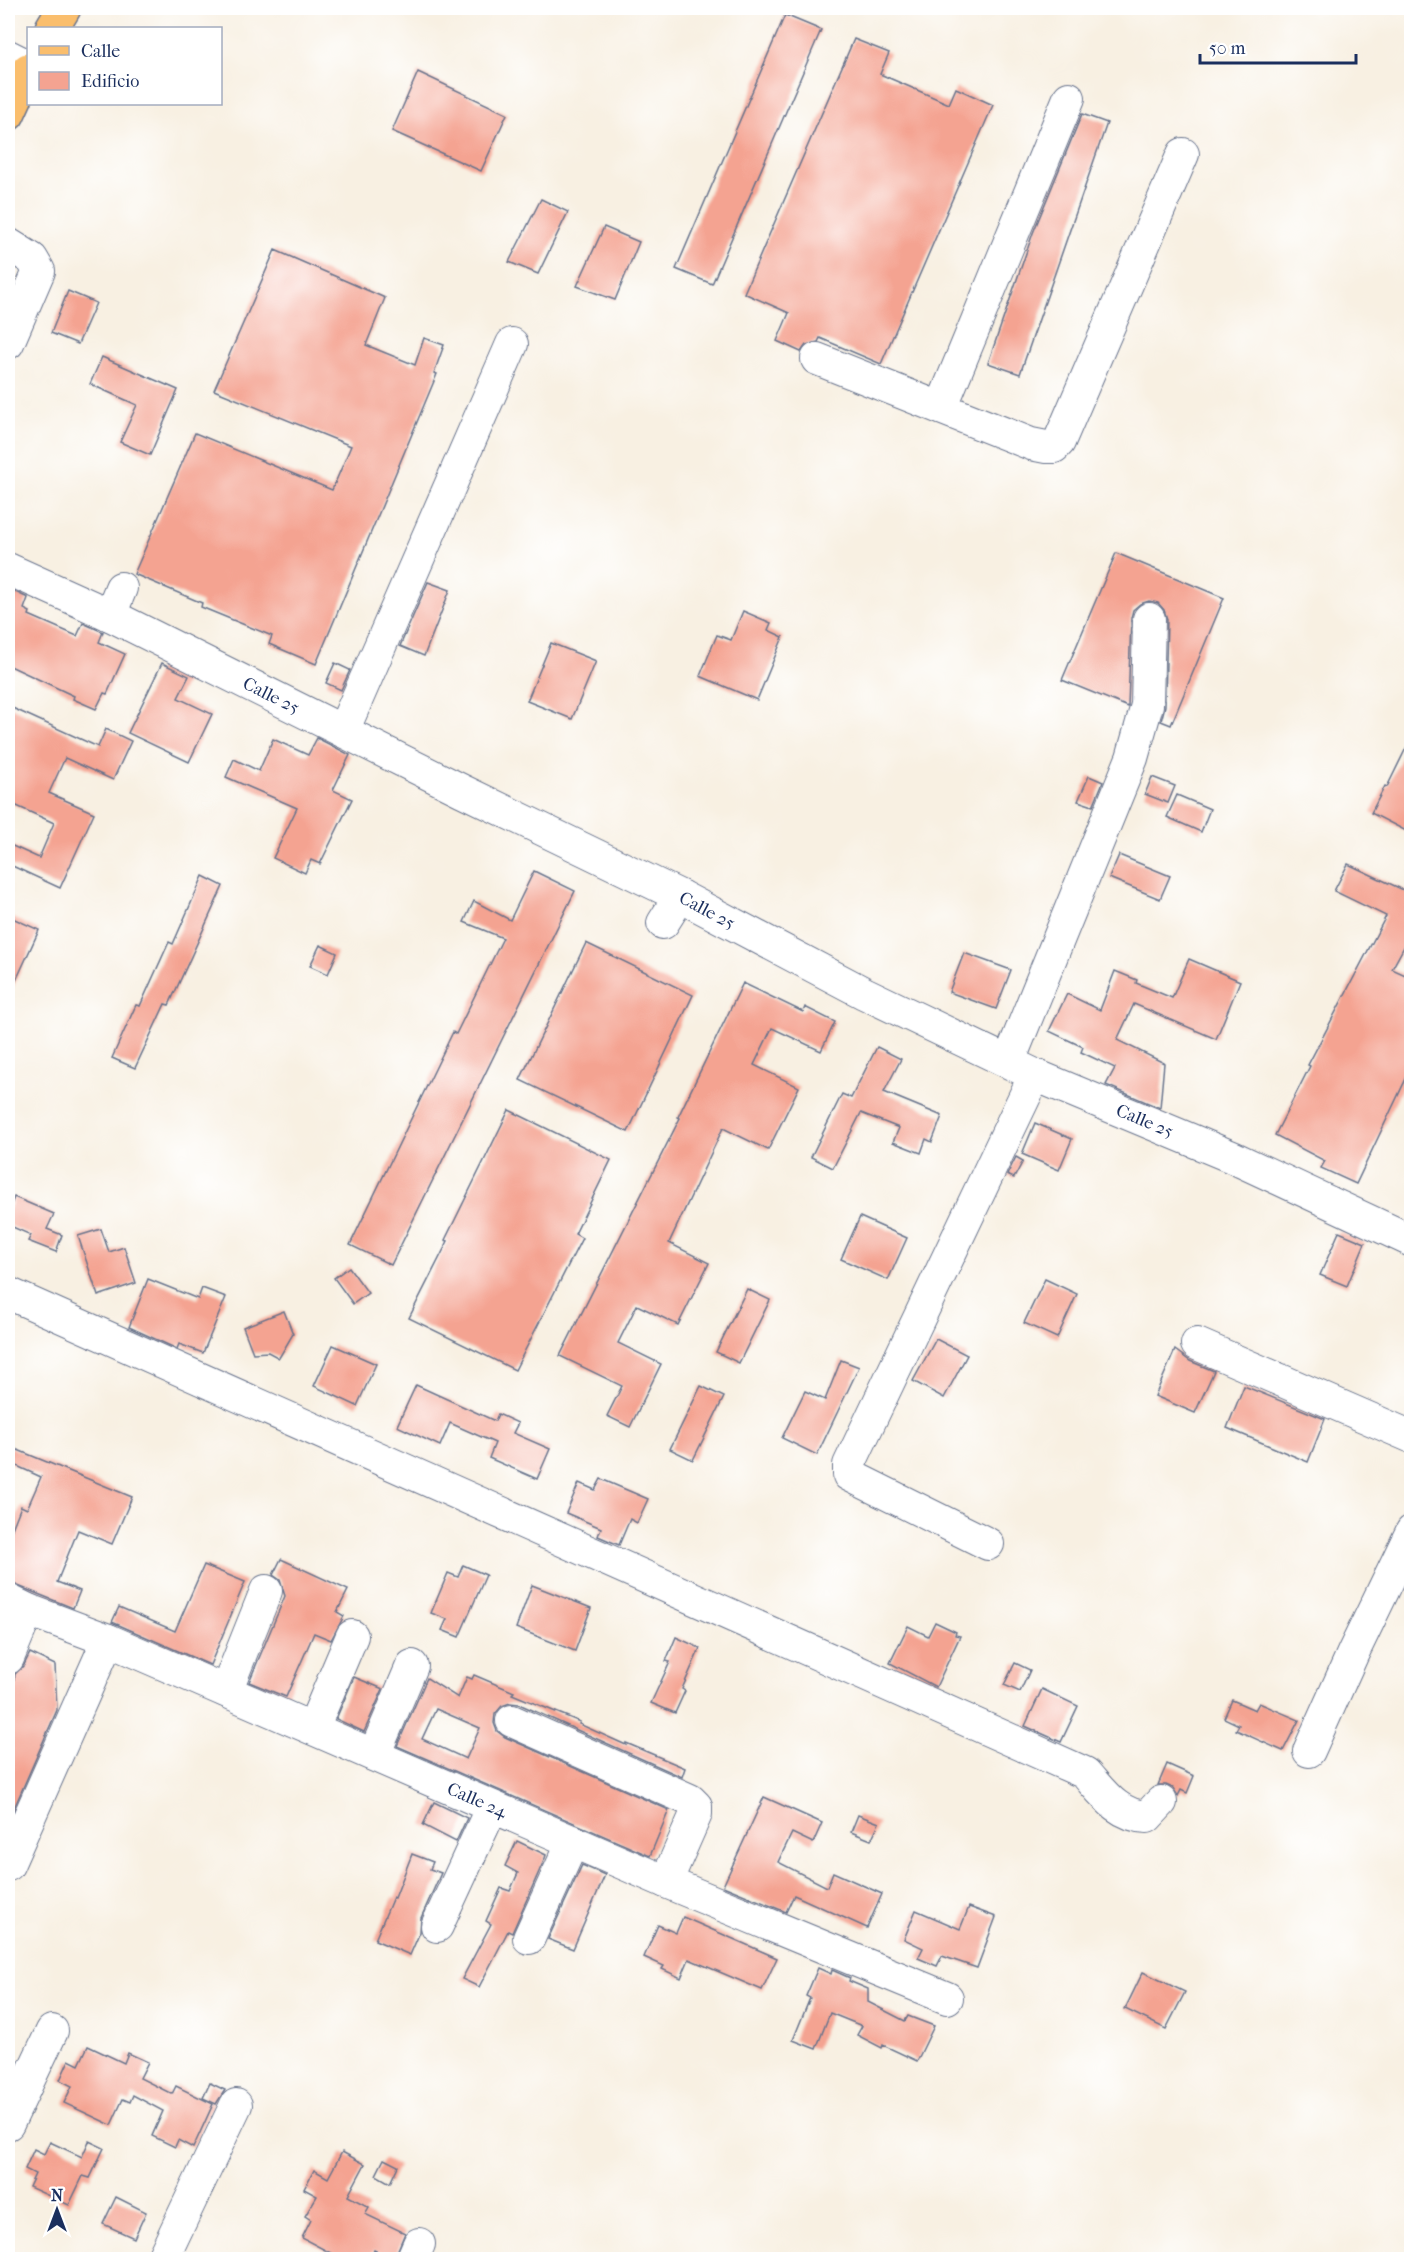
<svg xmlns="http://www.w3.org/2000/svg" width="1419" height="2267" viewBox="0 0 1419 2267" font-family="'IM FELL French Canon',serif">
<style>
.building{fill:#f4a391;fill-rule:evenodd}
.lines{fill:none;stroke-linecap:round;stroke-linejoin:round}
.minor-casing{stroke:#68738c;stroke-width:34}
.major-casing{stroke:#68738c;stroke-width:36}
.minor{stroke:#fff;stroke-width:32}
.major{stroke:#fabe6d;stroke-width:33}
.labels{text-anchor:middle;stroke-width:4.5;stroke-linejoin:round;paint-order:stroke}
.street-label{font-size:18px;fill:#1b2f5e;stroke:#fff}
</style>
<rect width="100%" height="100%" fill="#fff"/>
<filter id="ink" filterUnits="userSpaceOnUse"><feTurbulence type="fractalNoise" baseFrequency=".0167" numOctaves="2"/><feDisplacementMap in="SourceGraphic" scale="12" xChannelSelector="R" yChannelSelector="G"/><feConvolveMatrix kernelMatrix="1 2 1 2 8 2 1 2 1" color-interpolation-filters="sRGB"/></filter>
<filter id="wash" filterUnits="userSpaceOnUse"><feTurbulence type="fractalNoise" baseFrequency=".008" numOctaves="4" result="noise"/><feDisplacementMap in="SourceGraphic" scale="24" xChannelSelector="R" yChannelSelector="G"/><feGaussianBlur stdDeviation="1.35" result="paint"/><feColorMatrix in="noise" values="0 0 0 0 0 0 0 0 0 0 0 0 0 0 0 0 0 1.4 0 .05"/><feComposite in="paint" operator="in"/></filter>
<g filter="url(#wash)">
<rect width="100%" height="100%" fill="#f8f0e2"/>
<g id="blocks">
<g class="building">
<path d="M785 15 821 30 712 284 676 269Z"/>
<path d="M854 39 889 53 880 74 949 104 956 88 993 105 881 364 820 338 818 342 806 345 801 352 777 341 789 313 744 293Z"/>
<path d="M418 72 507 114 481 171 392 131Z"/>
<path d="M1082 114 1107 123 1020 374 988 363 1033 233Z"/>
<path d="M541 199 568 212 538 274 509 262Z"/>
<path d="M604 227 639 242 615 300 577 286Z"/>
<path d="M275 250 385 298 366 345 415 365 424 338 444 345 434 373 437 374 316 664 269 644 272 636 201 607 202 603 134 574 195 433 332 490 351 446 214 390Z"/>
<path d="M68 291 96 303 78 344 51 333Z"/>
<path d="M102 357 178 390 150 455 120 442 137 405 90 384Z"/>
<path d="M1116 553 1224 598 1171 725 1161 721 1165 706 1167 619 1164 610 1158 603 1149 601 1140 604 1133 610 1131 618 1128 707 1062 680Z"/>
<path d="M428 582 450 590 424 656 400 646Z"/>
<path d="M11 590 28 598 24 609 30 612 29 615 77 636 83 623 103 632 99 642 125 654 107 694 104 693 96 709 73 699 74 696 8 665V598Z"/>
<path d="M743 611 771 623 768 630 783 637 757 700 700 676 717 635 731 640Z"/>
<path d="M551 643 596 661 572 719 527 701Z"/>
<path d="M162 663 189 676 178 698 212 714 189 762 128 733Z"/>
<path d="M335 663 350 670 341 690 326 683Z"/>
<path d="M8 706 98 747 106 729 131 741 113 780 65 758 49 793 94 813 60 888 8 864V844L39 858 54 823 8 802Z"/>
<path d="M1412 736V834L1371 813 1385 786 1387 787Z"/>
<path d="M317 738 350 755 333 790 352 799 320 864 311 860 305 873 273 858 297 808 226 777 234 759 259 771 273 739 308 755Z"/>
<path d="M1089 776 1103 782 1093 806 1078 801Z"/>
<path d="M1152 777 1175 786 1168 803 1145 794Z"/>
<path d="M1177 795 1210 809 1201 832 1167 817Z"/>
<path d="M1119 855 1170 876 1160 899 1109 878Z"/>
<path d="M1348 864 1412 894V932L1392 969 1412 978V1066L1356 1184 1321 1168 1325 1161 1275 1135 1310 1066 1308 1065 1386 916 1334 891Z"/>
<path d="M534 871 575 891 391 1265 350 1245 453 1032 456 1034 503 938 464 922 474 901 510 920Z"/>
<path d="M203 876 223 886 169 1005 165 1004 135 1068 112 1058 136 1005 140 1006 169 942 173 944Z"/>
<path d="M8 916 39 930 8 998Z"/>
<path d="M586 943 693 995 628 1132 520 1080Z"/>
<path d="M320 945 337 953 328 974 310 966Z"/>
<path d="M964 953 1011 970 996 1009 949 992Z"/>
<path d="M1189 959 1240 981 1216 1039 1134 1004 1117 1040 1164 1063 1160 1108 1106 1085 1115 1068 1081 1052 1083 1047 1049 1031 1067 994 1100 1010 1115 971 1137 980 1136 983 1172 998Z"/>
<path d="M743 983 803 1012 805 1007 835 1022 821 1051 772 1028 754 1065 799 1087 768 1150 723 1128 669 1243 709 1263 678 1325 637 1305 618 1343 661 1364 630 1427 607 1416 622 1386 560 1356 680 1118 678 1117Z"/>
<path d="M877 1047 901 1059 884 1092 942 1116 932 1142 926 1139 921 1153 893 1142 899 1128 861 1113 833 1168 811 1157 842 1094 851 1098Z"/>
<path d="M509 1110 611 1160 575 1234 582 1238 515 1370 409 1318 448 1241 445 1240Z"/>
<path d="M1035 1123 1072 1139 1059 1170 1022 1154Z"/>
<path d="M1016 1157 1023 1161 1014 1178 1007 1175Z"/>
<path d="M14 1197 54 1214 47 1229 62 1235 56 1252 28 1241 31 1235 8 1225V1213Z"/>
<path d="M860 1217 907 1238 888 1280 841 1259Z"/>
<path d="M101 1229 109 1252 124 1247 136 1283 98 1296 78 1236Z"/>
<path d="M1339 1232 1365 1243 1347 1286 1320 1275Z"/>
<path d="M349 1267 368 1293 353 1304 334 1278Z"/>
<path d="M148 1279 198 1299 202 1288 226 1297 203 1353 179 1344 177 1349 129 1327Z"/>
<path d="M1045 1279 1077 1294 1057 1338 1024 1323Z"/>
<path d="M747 1289 770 1300 739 1363 716 1352Z"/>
<path d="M284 1311 293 1334 279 1358 268 1352 253 1353 243 1327Z"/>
<path d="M936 1339 967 1355 944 1398 913 1381Z"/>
<path d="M333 1345 376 1364 357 1406 314 1386Z"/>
<path d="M1175 1350 1190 1361 1214 1371 1195 1413 1155 1396Z"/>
<path d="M841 1360 859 1367 817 1455 782 1438 805 1391 825 1400Z"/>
<path d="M416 1385 495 1421 498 1414 518 1423 513 1433 550 1449 537 1479 489 1458 495 1443 450 1423 440 1446 397 1426Z"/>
<path d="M701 1386 724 1397 693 1460 670 1449Z"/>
<path d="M1244 1386 1325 1419 1308 1462 1227 1428Z"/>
<path d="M8 1446 132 1497 112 1544 78 1530 57 1582 80 1591 73 1608 8 1582V1539L21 1506 27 1509 41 1477 8 1462Z"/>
<path d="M601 1479 648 1499 637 1523 630 1519 619 1545 598 1536 601 1528 566 1513 579 1483 595 1490Z"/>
<path d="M281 1559 348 1590 337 1612 344 1616 331 1640 314 1633 286 1697 249 1682 285 1596 280 1580 273 1575Z"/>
<path d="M204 1565 245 1582 210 1665 112 1622 119 1607 175 1631Z"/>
<path d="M463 1565 486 1575 459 1637 442 1630 447 1619 431 1613 448 1573 458 1577Z"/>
<path d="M532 1585 591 1608 575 1651 516 1628Z"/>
<path d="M935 1622 956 1632 955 1635 960 1636 936 1687 890 1663 908 1626 928 1636Z"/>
<path d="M676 1637 700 1648 682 1689 685 1691 675 1713 651 1703 670 1662 666 1661Z"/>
<path d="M30 1653 55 1665 57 1710 8 1822V1713L15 1674 24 1665Z"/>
<path d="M1015 1663 1030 1670 1020 1692 1004 1685Z"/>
<path d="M474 1675 514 1692 512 1694 580 1722 579 1724 626 1745V1743L685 1768 682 1777 519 1704 510 1703 502 1706 495 1714 494 1723 497 1731 505 1737 669 1810 650 1856 397 1746 427 1678 458 1698 467 1677 472 1679ZM436 1709 480 1728 466 1759 422 1739Z"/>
<path d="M354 1677 383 1689 364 1732 336 1719Z"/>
<path d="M1042 1689 1078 1706 1061 1742 1025 1726Z"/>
<path d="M1232 1700 1255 1710 1259 1703 1299 1720 1283 1751 1236 1730 1239 1725 1224 1718Z"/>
<path d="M1167 1764 1194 1776 1187 1793 1181 1790 1178 1796 1173 1788 1166 1785H1158Z"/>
<path d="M764 1797 822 1823 813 1843 792 1833 778 1862 827 1887 833 1872 882 1894 867 1928 794 1895 786 1912 723 1886Z"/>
<path d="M434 1802 467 1818 456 1842 423 1825Z"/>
<path d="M858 1815 879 1823 871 1840 851 1832Z"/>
<path d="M517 1841 546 1855 545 1858 512 1933 508 1931 479 1987 462 1979 491 1924 486 1921 501 1888 510 1891 518 1873 505 1866Z"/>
<path d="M412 1854 433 1862 430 1869 441 1873 421 1918 420 1932 410 1955 375 1940 393 1897 395 1898Z"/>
<path d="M582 1865 605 1875 573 1949 548 1939Z"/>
<path d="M969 1907 996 1917 977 1968 942 1956 937 1966 918 1958 923 1948 904 1939 916 1910 960 1929Z"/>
<path d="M683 1917 777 1958 762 1990 689 1959 681 1978 662 1969 664 1966 644 1957 658 1925 676 1933Z"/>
<path d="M818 1968 831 1974 832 1970 850 1978 849 1981 868 1989V2002L905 2021 908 2016 934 2026 917 2061 883 2045 882 2048 857 2035 862 2026 830 2013 816 2049 793 2040 810 1998 806 1996Z"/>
<path d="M1143 1972 1185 1992 1166 2029 1125 2009Z"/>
<path d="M88 2046 124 2063 128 2053 148 2062 140 2078 172 2094 176 2086 213 2104 193 2148 178 2140 175 2147 152 2136 163 2111 133 2095 130 2102 123 2099 111 2125 64 2103 72 2086 60 2080 69 2060 79 2065Z"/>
<path d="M210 2083 225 2090 216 2104 203 2098Z"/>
<path d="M89 2141 104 2148 90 2178 83 2176 69 2205 29 2187 35 2174 25 2169 34 2149 44 2154 50 2142 82 2157Z"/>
<path d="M342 2152 365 2164 348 2196 369 2207 365 2214 405 2233 394 2259 374 2250 369 2259H342L302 2238 311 2220 305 2216 317 2196 304 2189 314 2170 328 2178Z"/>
<path d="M384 2159 398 2166 390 2183 376 2175Z"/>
<path d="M116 2197 146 2212 134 2238 103 2224Z"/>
</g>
</g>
</g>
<g filter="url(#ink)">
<use href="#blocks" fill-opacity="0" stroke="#68738c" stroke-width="1.5"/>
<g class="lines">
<defs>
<g id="minor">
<path d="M8 56 28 66"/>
<path d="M8 244 32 259 39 271 8 343"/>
<path d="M817 359 1031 444 1046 447H1054L1059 442 1183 154"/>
<path d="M941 408 1069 98"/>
<path id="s1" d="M8 569 110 615 461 790 680 896 864 993 1035 1075 1232 1157 1412 1241"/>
<path d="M110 615 121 588"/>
<path d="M343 731 512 344"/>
<path d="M663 923 680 896"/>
<path d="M1009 1061 1132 758 1147 705 1149 619"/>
<path d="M8 1293 1085 1773C1103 1793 1118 1816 1147 1817L1161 1802"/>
<path d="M1197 1344 1412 1437"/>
<path d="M988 1544 849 1475V1465L1035 1075"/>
<path id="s2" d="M8 1600 28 1610 108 1640 666 1882 947 1998"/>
<path d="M8 1658 28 1610"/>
<path d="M226 1691 266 1591"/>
<path d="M512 1721 690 1800 696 1806V1814L666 1882"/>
<path d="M313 1728 352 1636"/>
<path d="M1309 1751 1353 1653 1412 1531"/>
<path d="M374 1755 412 1666"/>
<path d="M8 1865 108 1640"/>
<path d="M437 1926 492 1807"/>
<path d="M529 1938 573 1841"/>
<path d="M8 2124 52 2031"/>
<path d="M162 2260 236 2105"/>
<path d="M412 2260 419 2244"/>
</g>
<g id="major">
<path d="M52 28 64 8"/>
<path d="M8 114 28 70"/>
</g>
</defs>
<use href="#minor" class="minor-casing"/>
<use href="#major" class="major-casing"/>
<use href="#minor" class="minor"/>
<use href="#major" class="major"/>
</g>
</g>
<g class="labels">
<g class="street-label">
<text dy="6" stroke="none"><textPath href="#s1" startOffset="292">Calle 25</textPath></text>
<text dy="6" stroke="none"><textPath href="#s1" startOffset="778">Calle 25</textPath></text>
<text dy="6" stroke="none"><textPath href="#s1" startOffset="1264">Calle 25</textPath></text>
<text dy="6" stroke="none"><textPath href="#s2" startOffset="510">Calle 24</textPath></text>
</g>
</g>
<rect width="1419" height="2267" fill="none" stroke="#fff" stroke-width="30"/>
<rect x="27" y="27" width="195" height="78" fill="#ffffff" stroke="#a4acbf" stroke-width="1.5"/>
<rect x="39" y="46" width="30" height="9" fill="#fabe6d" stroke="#a4acbf" stroke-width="1.5"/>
<text x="81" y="57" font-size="18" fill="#1b2f5e">Calle</text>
<rect x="39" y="72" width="30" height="18" fill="#f4a391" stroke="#a4acbf" stroke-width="1.5"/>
<text x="81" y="87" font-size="18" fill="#1b2f5e">Edificio</text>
<g transform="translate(57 2210)" stroke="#ffffff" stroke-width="4.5" paint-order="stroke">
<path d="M0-4.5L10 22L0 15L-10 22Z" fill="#1b2f5e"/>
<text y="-9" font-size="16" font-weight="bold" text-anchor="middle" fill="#1b2f5e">N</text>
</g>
<path d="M1200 54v9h156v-9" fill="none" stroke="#1b2f5e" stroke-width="3"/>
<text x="1209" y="54" font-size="18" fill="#1b2f5e" stroke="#ffffff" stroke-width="4.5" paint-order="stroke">50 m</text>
</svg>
